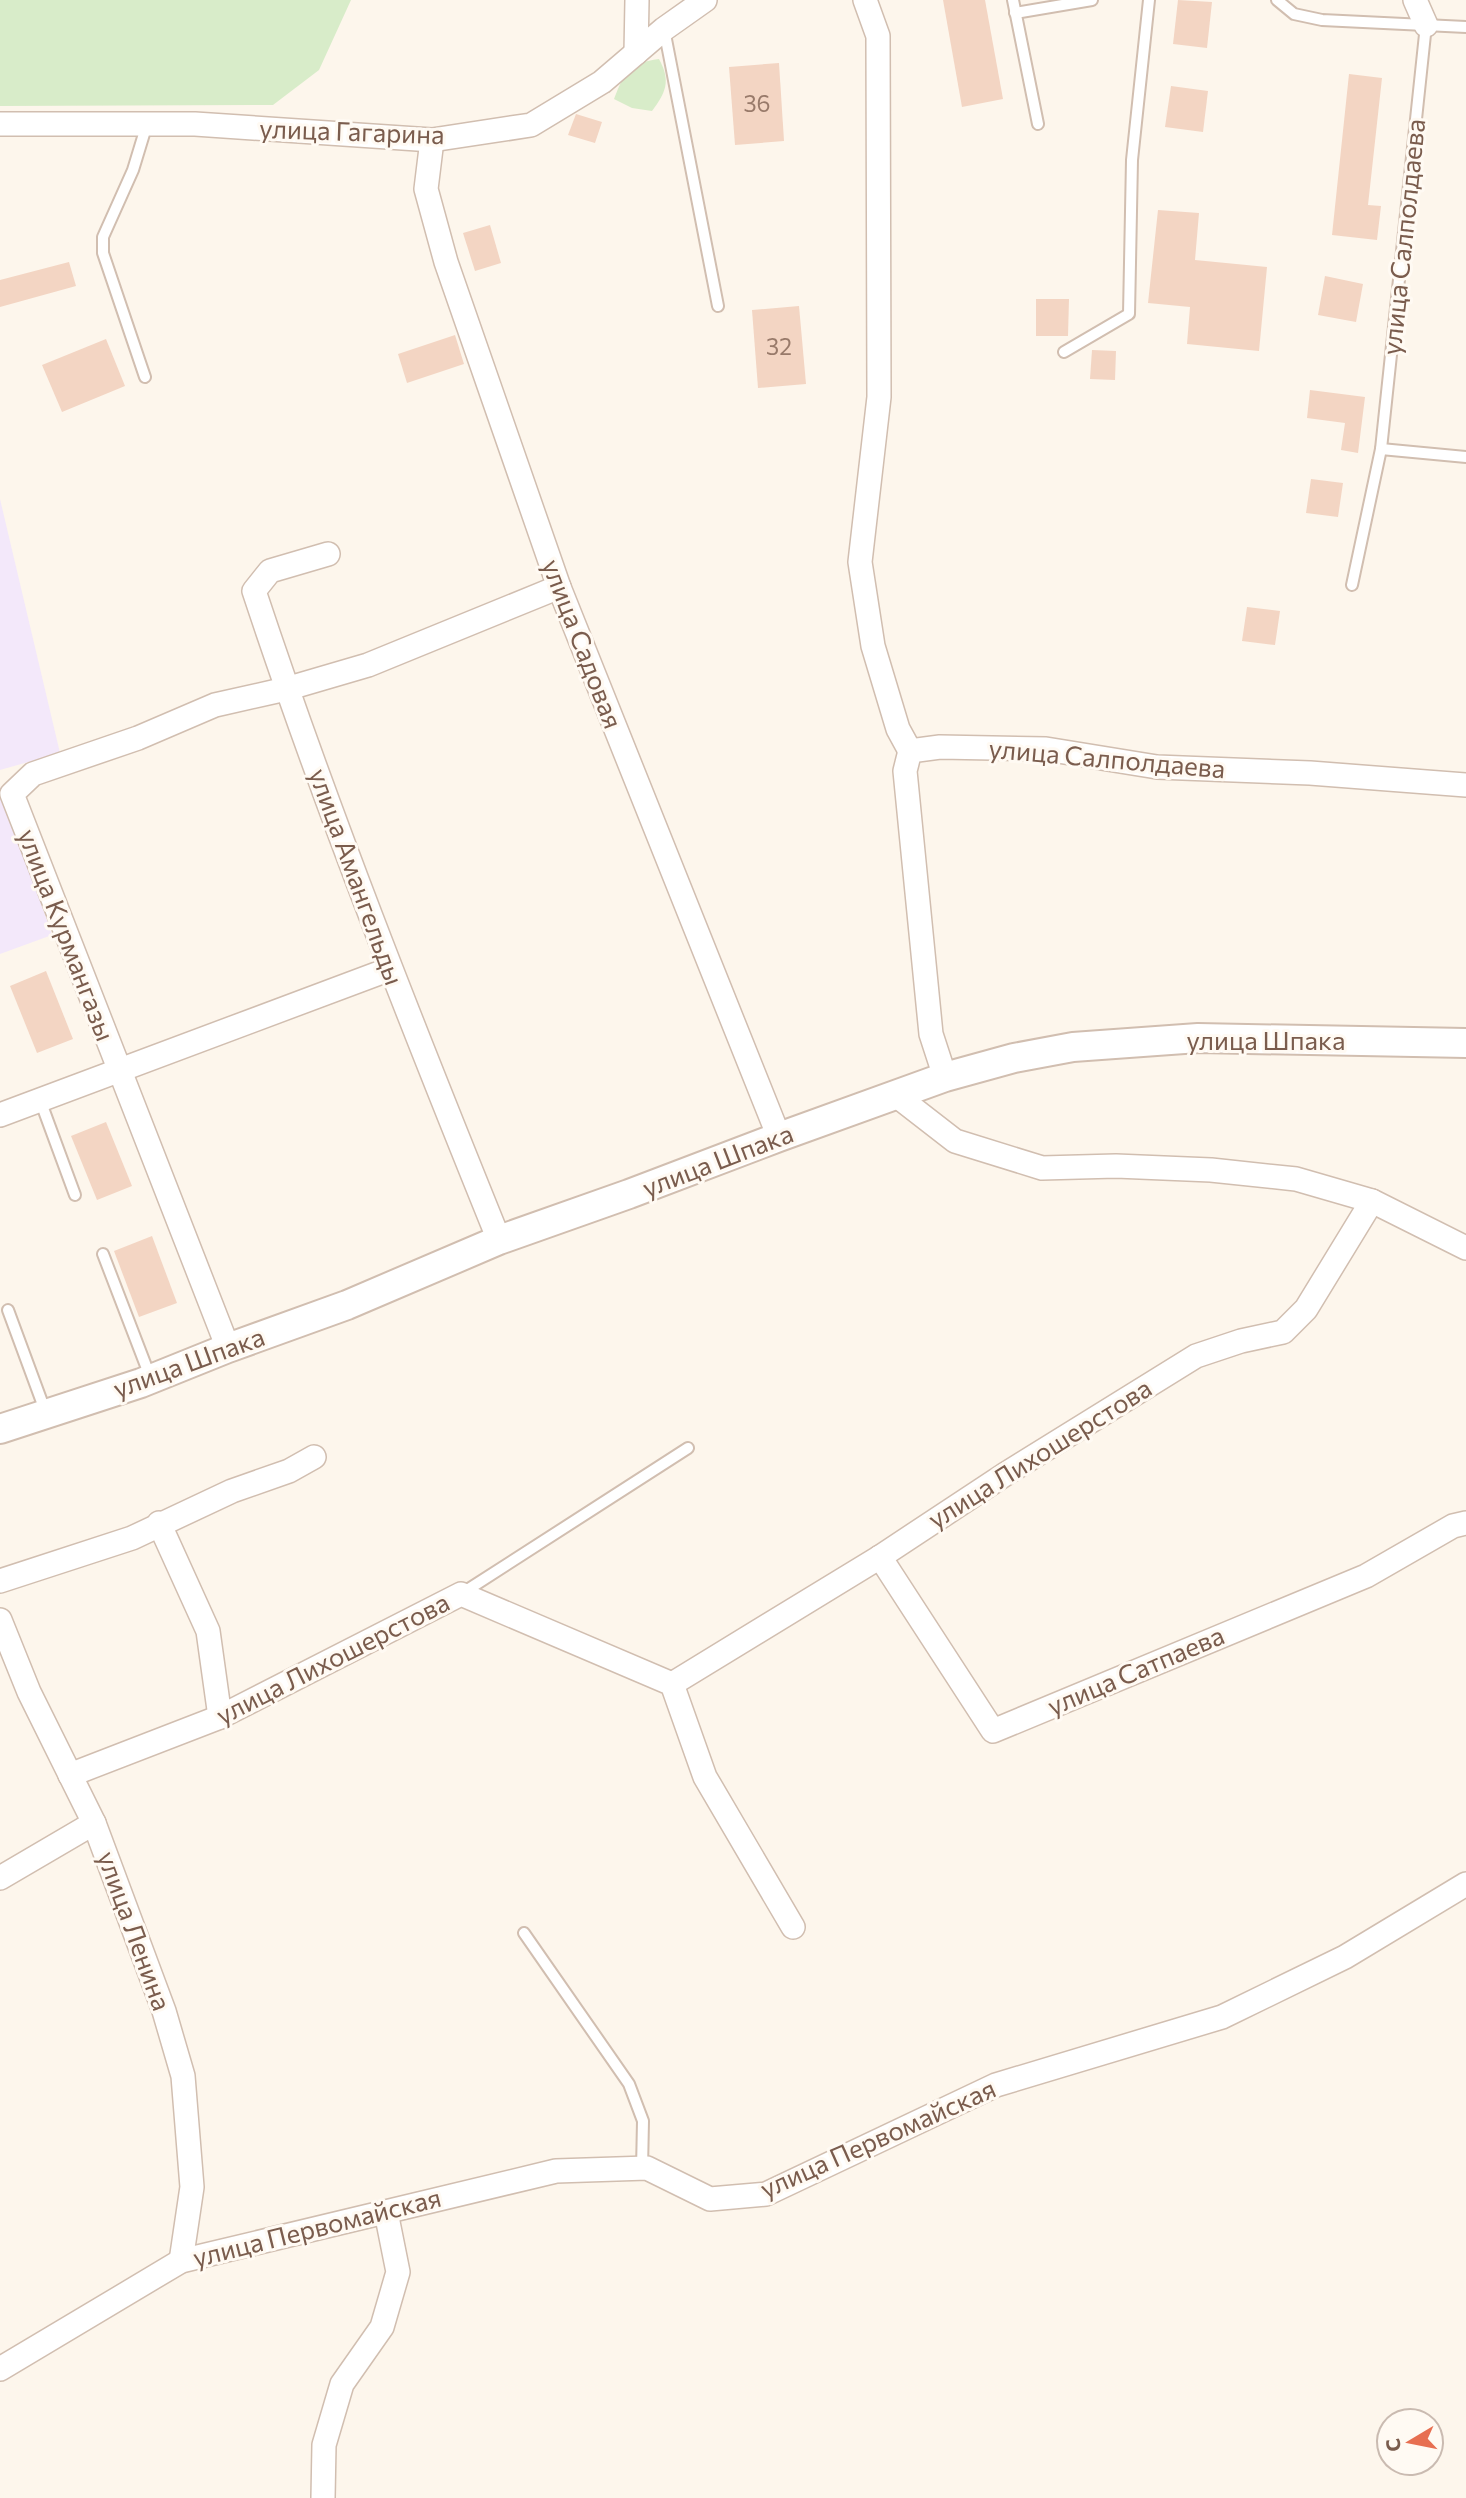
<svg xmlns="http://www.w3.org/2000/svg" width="1466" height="2498" viewBox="0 0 1466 2498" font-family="Commissioner,sans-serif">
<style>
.education{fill:#f3e8fa}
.green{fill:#d8ecc9}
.building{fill:#f3d5c3}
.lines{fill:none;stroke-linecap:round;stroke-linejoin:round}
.service-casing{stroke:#d1beb0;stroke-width:14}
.minor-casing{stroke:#d1beb0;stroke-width:26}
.tertiary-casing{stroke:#d1beb0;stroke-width:32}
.service{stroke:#fff;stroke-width:10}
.minor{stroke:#fff;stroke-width:23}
.tertiary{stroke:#fff;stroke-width:28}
.labels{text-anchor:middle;stroke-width:6;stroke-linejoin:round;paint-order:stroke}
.number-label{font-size:23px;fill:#987a6a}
.street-label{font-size:26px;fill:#7a5c4d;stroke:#fffaf3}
</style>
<rect width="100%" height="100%" fill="#fdf6ec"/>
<g class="education">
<path d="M0 499 60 753 0 770Z"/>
<path d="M0 786 52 935 0 954Z"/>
</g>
<g class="green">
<path d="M0 0H351L319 70 273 105 0 106Z"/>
<path d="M659 59C671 81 666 92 652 111L632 108 614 99C624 72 630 63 659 59Z"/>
</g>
<g class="building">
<path d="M943 0H985L1003 99 962 107Z"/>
<path d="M1178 0 1212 2 1207 48 1173 44Z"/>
<path d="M779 63 784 141 735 145 729 67Z"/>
<path d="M1349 74 1382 78 1368 205 1381 206 1377 240 1332 235Z"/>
<path d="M1171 86 1208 91 1203 132 1165 127Z"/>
<path d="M576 114 602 122 595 143 568 135Z"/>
<path d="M1158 210 1199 213 1195 260 1267 267 1259 351 1187 344 1190 307 1148 303Z"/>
<path d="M490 225 501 263 475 271 463 233Z"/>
<path d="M69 262 76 286 0 307V280Z"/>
<path d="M1325 276 1363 284 1356 322 1318 315Z"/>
<path d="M1036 299H1069L1068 336H1036Z"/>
<path d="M799 306 806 384 758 388 752 310Z"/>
<path d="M455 335 464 364 407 383 398 354Z"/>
<path d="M106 339 125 386 62 412 42 365Z"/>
<path d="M1092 350 1116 351 1115 380 1090 379Z"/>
<path d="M1310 390 1365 397 1358 453 1341 450 1345 423 1307 418Z"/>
<path d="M1311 479 1343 483 1338 517 1306 513Z"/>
<path d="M1247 607 1280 611 1275 645 1242 641Z"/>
<path d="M46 971 73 1039 37 1053 10 986Z"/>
<path d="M106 1122 132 1186 97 1200 71 1136Z"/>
<path d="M152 1236 177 1303 139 1317 114 1251Z"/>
</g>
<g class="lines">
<defs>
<g id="service">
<path d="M1013 0 1038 124"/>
<path d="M1277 0 1294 14 1322 20 1466 27"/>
<path d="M1015 13 1092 0"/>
<path d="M664 29 718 306"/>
<path d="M1064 352 1129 314 1132 160 1149 0"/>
<path d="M145 377 103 253V237L133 170 147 124"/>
<path d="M1381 449 1466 457"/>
<path d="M1352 585 1381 449 1426 25"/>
<path d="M40 1100 75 1195"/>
<path d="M103 1254 151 1379"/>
<path d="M8 1310 46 1413"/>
<path d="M461 1594 688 1448"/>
<path d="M524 1933 629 2084 643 2121 642 2169"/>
</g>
<g id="minor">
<path d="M865 0 878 36 879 397 860 562 873 646 898 729 910 751"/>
<path d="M1415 0 1426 25"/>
<path d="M636 53 637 0"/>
<path d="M0 124H195L432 140 531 125 602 82 664 29 705 0"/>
<path d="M432 140 426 189 446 262 559 587 779 1137"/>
<path d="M328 554 270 571 254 591C327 811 412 1025 499 1240"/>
<path d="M945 1077 931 1034 905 771 910 751 940 747 1046 749 1157 767 1310 773 1466 785"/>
<path d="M897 1096 955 1141 1042 1168 1116 1166 1211 1170 1296 1179 1372 1201 1466 1248"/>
<path d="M0 1115 390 969"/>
<path d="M228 1348 12 794 33 774 138 738 215 705 286 689 368 665 559 587"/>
<path d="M159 1523 208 1631 220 1717"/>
<path d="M880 1557 993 1731 1366 1576 1453 1526 1466 1523"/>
<path d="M0 1581 132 1538 232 1491 289 1471 314 1457"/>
<path d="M0 1620 29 1692 94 1823 164 2011 183 2076 192 2187 181 2261"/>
<path d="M672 1684 880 1557 1004 1475 1196 1356 1241 1341 1283 1332 1306 1309 1372 1201"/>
<path d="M70 1775 220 1717 461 1594 672 1684 705 1777 793 1927"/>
<path d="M0 1878 94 1823"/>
<path d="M0 2369 181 2261 556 2171 647 2168 710 2199 766 2194 996 2085 1222 2017 1345 1957 1466 1884"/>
<path d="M323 2498 324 2445 342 2384 382 2327 398 2272 386 2212"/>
</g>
<path id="tertiary" d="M0 1429 141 1383 228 1348 347 1305 499 1240 629 1194 779 1137 945 1077 1014 1058 1073 1047 1198 1038 1466 1043"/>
</defs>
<use href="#service" class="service-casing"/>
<use href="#minor" class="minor-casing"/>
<use href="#tertiary" class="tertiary-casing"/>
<use href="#service" class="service"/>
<use href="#minor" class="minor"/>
<use href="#tertiary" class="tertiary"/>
</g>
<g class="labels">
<g class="number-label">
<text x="757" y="112">36</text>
<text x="779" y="355">32</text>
</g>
<g class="street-label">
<text transform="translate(352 132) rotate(2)" y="9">улица Гагарина</text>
<text transform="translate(1404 237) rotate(-84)" y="9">улица Салполдаева</text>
<text transform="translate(582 644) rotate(69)" y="9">улица Садовая</text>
<text transform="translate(1107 759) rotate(5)" y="9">улица Салполдаева</text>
<text transform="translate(356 877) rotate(70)" y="9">улица Амангельды</text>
<text transform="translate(66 935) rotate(69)" y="9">улица Курмангазы</text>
<text x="1266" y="1050">улица Шпака</text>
<text transform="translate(718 1161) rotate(-21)" y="9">улица Шпака</text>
<text transform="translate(189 1363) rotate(-20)" y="9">улица Шпака</text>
<text transform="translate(1040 1454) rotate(-32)" y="9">улица Лихошерстова</text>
<text transform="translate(333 1659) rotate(-27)" y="9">улица Лихошерстова</text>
<text transform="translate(1136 1671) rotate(-23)" y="9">улица Сатпаева</text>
<text transform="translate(134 1931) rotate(70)" y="9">улица Ленина</text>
<text transform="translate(878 2139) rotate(-24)" y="9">улица Первомайская</text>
<text transform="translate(317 2228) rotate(-14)" y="9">улица Первомайская</text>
</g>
</g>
<g transform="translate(1410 2442) rotate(260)"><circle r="33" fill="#fffaf3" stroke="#cabbb1" stroke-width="2"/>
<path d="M0-5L12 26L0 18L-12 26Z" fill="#e76f51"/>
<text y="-10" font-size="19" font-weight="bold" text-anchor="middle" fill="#7a5c4d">С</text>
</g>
</svg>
